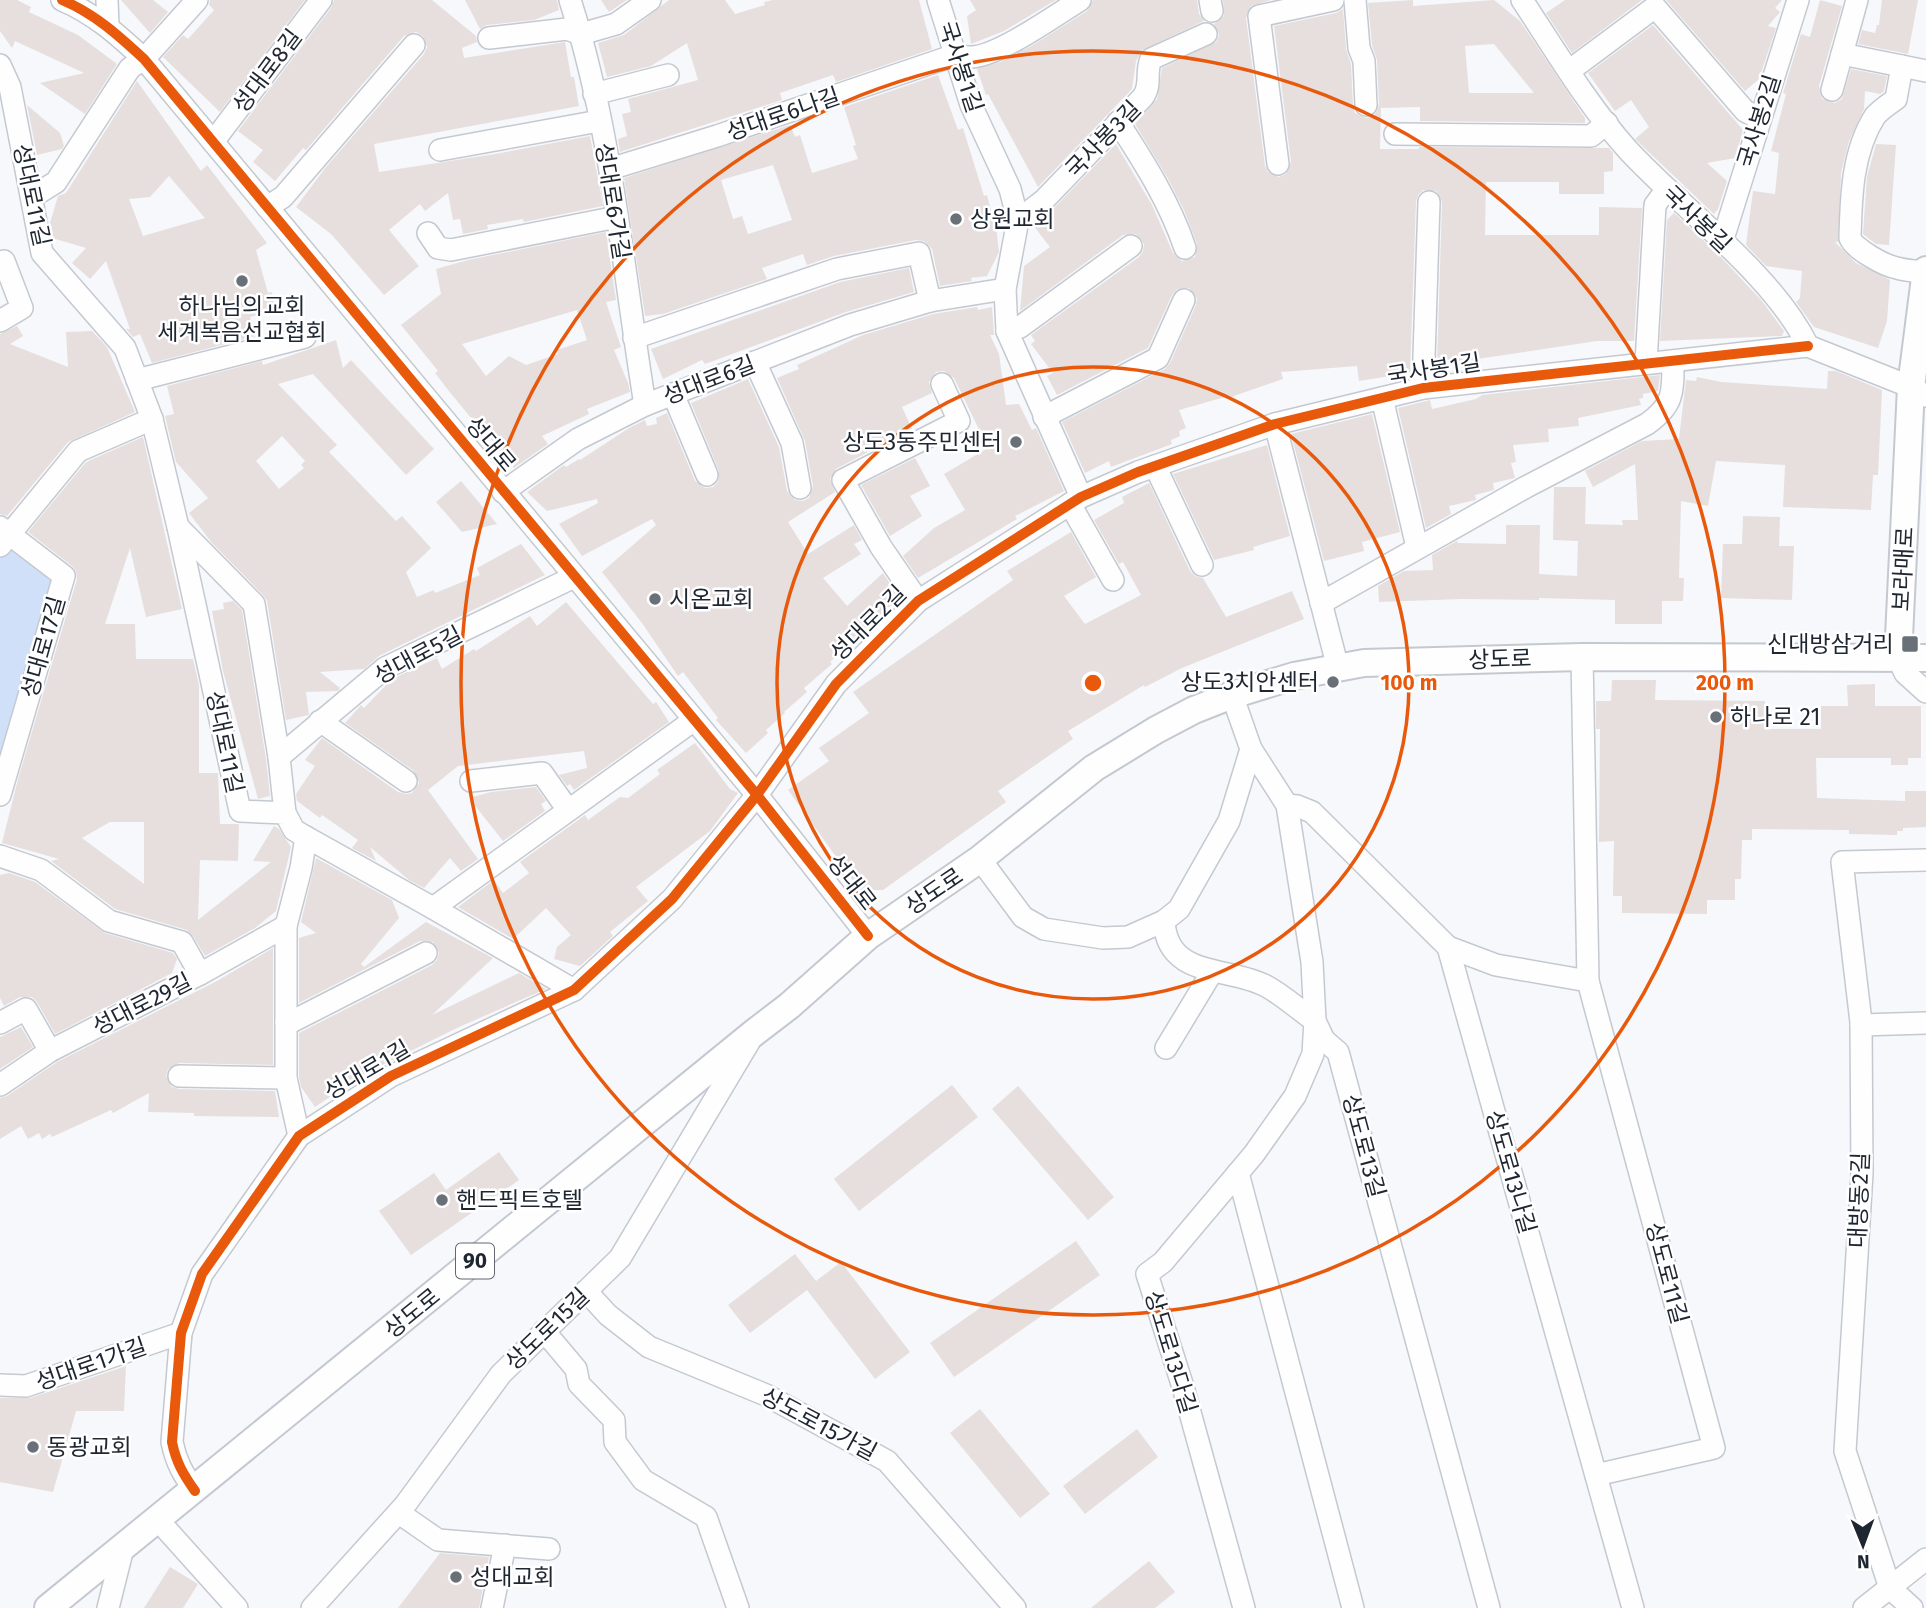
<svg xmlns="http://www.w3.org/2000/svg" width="1926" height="1608" viewBox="0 0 1926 1608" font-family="'Fira Sans','Noto Sans KR',sans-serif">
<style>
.green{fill:#d0e0f8}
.building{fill:#e6dfde;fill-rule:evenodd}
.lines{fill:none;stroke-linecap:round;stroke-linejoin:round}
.minor-casing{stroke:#c4c9d1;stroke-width:24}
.major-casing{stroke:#c4c9d1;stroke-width:30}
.minor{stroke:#fefefe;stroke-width:21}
.major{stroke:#fefefe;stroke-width:26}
.cycleway-casing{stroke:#fff;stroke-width:15}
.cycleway{stroke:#e8590c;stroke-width:10}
.ring{fill:none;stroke:#e8590c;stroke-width:3.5}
.poi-dot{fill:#6a7078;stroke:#fff;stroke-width:2.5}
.labels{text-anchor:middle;stroke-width:5;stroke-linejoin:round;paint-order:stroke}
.shield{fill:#fff;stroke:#62676f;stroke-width:2}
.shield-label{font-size:21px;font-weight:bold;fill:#1e2631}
.street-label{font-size:23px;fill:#1e2631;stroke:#fff}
.poi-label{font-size:23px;fill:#1e2631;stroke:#fff;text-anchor:start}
.centre{fill:#e8590c;stroke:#fff;stroke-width:3.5}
.ring-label{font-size:21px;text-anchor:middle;font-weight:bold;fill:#e8590c;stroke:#fff;stroke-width:5;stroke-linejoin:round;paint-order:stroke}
</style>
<rect width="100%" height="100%" fill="#f6f8fb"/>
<path class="green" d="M11 543 54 578 0 765V556Z"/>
<g class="building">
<path d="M0 0H17L31 7 29 12 78 35 117 64 85 114 40 83 84 73 15 41 12 48 0 31Z"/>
<path d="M121 0H153L168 12 150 33Z"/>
<path d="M210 0H305L220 112 163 57 183 35 188 39 214 10 209 5Z"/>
<path d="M334 0H432L476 36 477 42 462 48 464 58 565 42 571 77H574L579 106 374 144 379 172 495 154 590 136 603 206 524 222 523 219 487 225 488 229 463 234 460 219 453 220 448 193 425 211 420 204 389 230 419 266 384 295 331 234 296 207 326 167 424 54 427 47 423 36 416 32 404 36 306 150 303 148 275 181 253 162 263 150 238 131 331 8Z"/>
<path d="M465 0H557L559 10 534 20 487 25 480 29Z"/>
<path d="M601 0H627L609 12Z"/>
<path d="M669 0H725L735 14 765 5 764 2 773 0H919L932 49 836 82 833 75 780 93 782 100 620 152 618 139 627 136 622 114 631 112 628 99 698 80 687 43 651 66 607 77 598 43 624 35Z"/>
<path d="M970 0H1056L1004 31 971 44 967 16 976 10Z"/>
<path d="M1093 0H1197L1199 14 1204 21 1142 50 1136 61 1132 89 1038 187 988 94 986 95 977 69 1000 62 1033 45 1087 11Z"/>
<path d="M1223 0H1271L1251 6 1246 18 1265 166 1268 172 1279 177 1286 174 1291 162 1274 26 1336 13 1343 9 1346 49 1351 64 1353 106 1355 113 1366 118 1374 116 1379 104 1377 60 1372 45 1368 3 1413 0V6L1494 0 1520 21 1585 118V123L1420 121V107L1381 108 1380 149H1419V147L1609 148 1613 153V171L1604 172V194H1559V182H1486L1485 235H1599V207L1642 208 1634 341H1597L1437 365 1442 202 1436 191 1423 190 1418 195 1416 202 1410 373 1359 381 1357 366 1281 372 1283 379 1225 399V397L1179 410 1186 428 1179 431 1180 436 1171 440 1172 444 1111 467 1109 461 1085 473 1062 422 1165 369 1170 363 1196 305 1197 298 1189 288 1177 289 1172 295 1148 348 1057 395 1047 376 1053 373 1031 344 1035 341 1031 335 1139 257 1143 251 1144 244 1136 234 1123 235 1020 311 1024 266 1050 247 1033 225 1053 209 1116 144 1152 205 1173 253 1182 261 1195 257 1197 244 1184 210 1167 177 1135 124 1157 99 1162 68 1216 42 1219 35 1214 24 1224 16ZM1494 44 1534 93H1469L1465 46Z"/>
<path d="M1565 0H1642L1572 53 1546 13Z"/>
<path d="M1666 0H1782L1775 8 1780 12 1768 26 1776 28 1759 79 1745 91Z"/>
<path d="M1820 0 1842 6 1819 86 1822 99 1835 103 1842 99 1851 69 1887 76 1884 91 1880 94 1865 91 1864 109 1849 141 1841 173 1838 242H1835L1856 263 1890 280 1887 321 1878 348 1814 327 1796 302 1800 298 1802 271 1766 266 1746 245 1753 191 1775 194 1779 153 1771 151 1786 94 1783 93 1801 34 1810 37Z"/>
<path d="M1882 0H1918L1908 54 1858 44 1862 30 1875 33 1877 25H1879Z"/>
<path d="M1653 25 1743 130 1735 158 1707 163 1727 181 1718 209 1714 214 1635 139 1649 127 1631 100 1615 111 1588 73Z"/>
<path d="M938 75 958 130 963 128 984 196 987 195 997 234 999 252 987 276 971 278 972 281 940 286 932 249 924 241 916 240 834 256 807 265 803 254 762 268 767 279 663 314 645 316 624 178 790 125 795 137 800 135 812 173 858 159 853 146 856 145 844 107ZM773 165 792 220 748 234 742 216 733 219 721 180Z"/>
<path d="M137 81 201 171 207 165 267 243 256 250 268 293 272 292 276 310 250 317 256 336 152 363 140 334 133 337 126 329H130L106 261 90 279 72 263 86 248 52 238 50 223 58 196 66 193ZM169 176 205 218 143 236 129 199 150 197Z"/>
<path d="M27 105 60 133 64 146 62 149 37 155Z"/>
<path d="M1876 144 1896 145 1889 245 1876 244 1863 234 1867 177Z"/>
<path d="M1674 213 1718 254 1762 301 1784 331 1782 336 1660 341 1667 220Z"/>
<path d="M606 232 616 300 606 302 621 347 614 350 628 383 630 392 587 409 589 414 542 436 548 444 514 468 483 429 481 430 448 390 435 373 438 371 401 325 441 294 436 269 468 260ZM577 310 587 340 557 350 558 354 526 365 509 356 486 376 462 344Z"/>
<path d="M909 268 914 292 846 312 705 364 702 360 663 379 651 349 840 282Z"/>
<path d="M977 307 978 310 992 307 994 335H990L999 354 1006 405 1019 404 1032 430 1036 428 1064 491 1015 516 1017 519 918 578 903 556 934 528 965 510 944 474 988 448 954 378 944 371 936 372 929 382 932 393 902 407 912 429 836 469 830 479 835 492 788 522 808 554 854 525 862 540 854 544 861 554 823 578 847 606 883 573 900 598 871 622 830 662 832 664 804 688 807 692 784 712 785 713 766 730 768 733 746 753 716 720 718 718 683 672 678 676 642 623 602 572 656 525 652 519 582 556 559 524 598 503 597 499 547 511 527 492 564 465 566 467 579 459 580 460 629 428 645 420 647 426 657 424 656 418 667 413 695 481 705 488 713 487 718 482 719 471 691 403 748 379 779 447 787 491 795 500 803 501 809 498 813 486 805 441 777 378 799 369 797 365 863 335 933 314Z"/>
<path d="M17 326 23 336 10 344 68 367 66 332 92 331 107 347 135 412 68 442 7 516 0 514V334Z"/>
<path d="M336 340 343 368 351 360 434 449 406 475 313 374 278 384 337 445 329 452 396 521 402 516 431 548 406 572 417 597 434 590 435 593 480 575 477 568 521 544 545 575 379 656 364 669 320 672 340 688 338 691 306 692 309 715 286 720 267 601 263 595 212 543 189 513 208 498 176 462 165 416 174 414 167 386 262 361 263 365ZM282 436 305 461 301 465 304 468 279 489 256 461Z"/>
<path d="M1828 371H1836L1882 390 1878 475H1873L1871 510 1783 507 1785 465 1716 461 1708 506 1681 501 1679 578H1684L1683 601H1662V624H1615V600L1539 598V600L1462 599 1379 602 1378 586 1404 571 1433 570 1432 555 1457 541 1458 543 1506 544V525H1540L1539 574 1577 576 1578 541 1553 540 1554 487H1586L1585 524 1623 525 1622 520H1638L1635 464 1593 487 1585 471 1642 441 1679 439 1686 380 1696 381 1697 377 1721 382 1827 389Z"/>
<path d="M1660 375 1658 391 1643 394V398L1639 399 1641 405 1578 418 1579 426 1548 429 1549 442 1513 445 1516 462 1511 463 1515 478 1493 483 1494 490 1475 495 1476 500 1449 506 1451 514 1426 528 1398 408 1430 400 1432 409 1476 399 1482 395Z"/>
<path d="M1372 414 1400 532 1362 542 1364 551 1324 561 1291 434Z"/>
<path d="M143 437 182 609 146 617 130 548 105 624H135L136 659H193L199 685V773H218L220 824H239L238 861 200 860 198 920 271 862 253 861 274 826 279 829 291 847 276 911 255 928 205 956 193 936 187 930 115 909 51 861 59 859 2 843 18 779 77 579 76 571 72 566 28 532 86 462ZM110 822H144V884L82 838Z"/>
<path d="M1267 445 1290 536 1253 547 1254 550 1214 560 1173 474Z"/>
<path d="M915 458 930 486 910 496 922 516 890 536 861 485Z"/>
<path d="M461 481 497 524 462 532 436 502Z"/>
<path d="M1149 483 1190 571 1195 576 1203 578 1226 617 1292 591 1304 619 1182 668 1145 687 1144 685 1068 731 1073 739 998 791 1006 802 883 890H860L788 790 829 761 819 748 869 713 853 692 1013 580 1007 571 1071 532 1096 577 1064 596 1085 624 1141 595 1123 562 1119 564 1094 520 1124 503 1122 497Z"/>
<path d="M1743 516 1780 517 1779 546H1794L1792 600 1721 598 1723 544H1742Z"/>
<path d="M233 601 242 610 266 759 270 796 258 799 223 671 212 611 224 609 223 603Z"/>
<path d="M566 602 653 704 656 702 669 722 574 790 570 784 567 786 559 775 587 768 584 751 458 766 428 790 478 859 461 871 450 858 424 888 409 880 370 847 376 861 352 848 358 840 322 815 320 818 297 801 296 794 315 766 305 760 322 738 398 792 406 794 412 793 419 783 414 771 345 723 361 705 364 708 392 679 437 658 442 669 474 649 476 651 530 616 537 626Z"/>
<path d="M1612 680H1656L1655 700 1765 701V729H1821V706H1848L1847 685 1875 684V706H1921V758H1908V765H1891V758H1816L1817 798 1905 801V791H1926V827L1903 828V831H1897V835L1849 834V830H1842L1752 829V840H1742L1741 879H1735V900H1707V914L1622 913V896H1613L1614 841 1599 842 1600 729H1596V701H1611Z"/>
<path d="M695 743 730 789 738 793 710 831 636 887 648 901 610 932 613 936 580 966 554 959 557 947 571 935 546 908 513 939 458 907 494 880 503 893 529 873 520 862 585 815 588 820 620 797 628 798 660 774 657 770Z"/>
<path d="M536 787 546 801 541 804 545 811 503 841 469 798 491 792Z"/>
<path d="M316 858 392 900 399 918 361 964 364 967 426 922 493 958 432 1015 519 973 546 989 459 1027 362 1075 315 1107 301 1087 299 1077V1033L432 965 437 960 439 953 433 942 420 941 299 1003V938L316 933 301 922Z"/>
<path d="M9 873 35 882 105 933 173 953 177 959 172 973 55 1034 37 1002 32 997H20L4 1006 0 998V875Z"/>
<path d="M273 948V1065L179 1063 168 1069 166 1076 172 1087 179 1089 275 1091 279 1117 194 1116V1113L148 1112 149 1093 113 1113 111 1110 52 1137 50 1134 42 1139 39 1133 28 1139 21 1126 0 1139V1098L7 1096 57 1062 217 981Z"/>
<path d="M21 1027 33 1047 0 1069V1037Z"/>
<path d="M952 1085 978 1117 859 1211 834 1179Z"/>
<path d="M1018 1086 1114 1197 1088 1220 992 1109Z"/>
<path d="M499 1152 519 1180 411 1255 379 1211 434 1173 446 1190Z"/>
<path d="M1076 1241 1100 1275 954 1377 930 1343Z"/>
<path d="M795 1254 816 1281 841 1262 910 1352 875 1379 807 1290 750 1333 728 1305Z"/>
<path d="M126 1366 124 1411H76L53 1492 0 1482V1398H30Z"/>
<path d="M980 1409 1050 1494 1020 1518 950 1433Z"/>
<path d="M1137 1429 1158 1457 1085 1514 1063 1486Z"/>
<path d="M440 1553 489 1557 479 1608H398Z"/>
<path d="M1149 1561 1175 1592 1155 1608H1091Z"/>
<path d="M170 1567 198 1584 183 1608H144Z"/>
</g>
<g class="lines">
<defs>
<g id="minor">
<path d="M62 0C95 14 118 35 144 59L757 795 868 936"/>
<path d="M107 0 108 26"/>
<path d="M570 0C612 131 623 270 645 405"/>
<path d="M938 0 971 105 1010 189 1018 220 1005 289 1007 331 1081 497"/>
<path d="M1210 0 1212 11"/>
<path d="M1355 0 1359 48 1364 61 1366 105"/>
<path d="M1522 0C1555 50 1587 104 1627 149 1683 210 1772 273 1808 346L1911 387 1926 396"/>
<path d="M489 38 567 29 581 34 616 24 650 0"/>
<path d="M1842 54 1926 71"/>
<path d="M0 65 10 87 42 253 125 348 152 419 178 527 240 811 285 813 294 830 306 837 433 908 574 990"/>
<path d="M1902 66 1896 99C1889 104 1880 110 1875 116 1852 152 1851 197 1850 238 1854 249 1885 266 1897 268 1906 271 1916 271 1926 272"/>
<path d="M1569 71 1655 7 1745 111 1759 118"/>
<path d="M1832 90 1857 0"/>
<path d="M594 94 668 75"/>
<path d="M1118 122C1144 162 1170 203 1185 248"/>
<path d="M1395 134 1591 136 1607 123"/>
<path d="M213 142 321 0"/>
<path d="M440 150 599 121"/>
<path d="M1278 164 1259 16 1333 0"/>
<path d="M610 169 717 136 955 55C960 56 966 57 971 57 997 57 1056 15 1080 0"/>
<path d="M31 192H40L56 182 130 68 144 59 197 0"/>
<path d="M267 207 283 197 414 45"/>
<path d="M1018 220 1044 200 1143 97C1152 85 1145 72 1151 59L1206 34"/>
<path d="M428 233 438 248 451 250 617 217"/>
<path d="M1722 242 1798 0"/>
<path d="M0 321 22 308 4 261"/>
<path d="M1007 331 1020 327 1131 246"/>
<path d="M634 338 837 269 919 253 930 301"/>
<path d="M755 362 792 443 800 488"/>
<path d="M1646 363 1655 205 1667 189"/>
<path d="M137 380 305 337"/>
<path d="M1423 388 1429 202"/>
<path d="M673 394 707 475"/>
<path d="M1382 398 1417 547"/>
<path d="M1044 417 1158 358 1184 300"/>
<path d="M1275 424 1338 668"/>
<path d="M1155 466 1202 565"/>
<path d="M503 492 578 439 645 405 850 325 930 301 1005 289"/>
<path d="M1070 504 1113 580"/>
<path d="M0 527 64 576 0 795"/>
<path d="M178 527 254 604 279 757 285 813"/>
<path d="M0 546 78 451 152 419"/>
<path d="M918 601 881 547 843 480 959 421 942 384"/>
<path d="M1321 603 1526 487 1647 424C1674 405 1673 392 1673 361"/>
<path d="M1582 657 1588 981 1714 1448 1596 1475"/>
<path d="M1898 658 1905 673 1926 692"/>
<path d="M1232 695 1251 749 1287 805 1312 962 1315 1021 1324 1040 1338 1052 1489 1608"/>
<path d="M320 721 406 781"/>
<path d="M279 757 385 668 574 577"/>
<path d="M471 781 542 773 568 810"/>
<path d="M1287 805 1297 806 1312 812 1448 947 1633 1608"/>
<path d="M0 856 41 870 109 921 182 942 200 974"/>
<path d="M980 859 1023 917 1044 929 1103 938 1128 937 1164 921 1179 909 1229 821 1251 749"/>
<path d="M433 908 694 720"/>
<path d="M1164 921C1167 979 1229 966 1266 986 1283 995 1299 1010 1315 1021"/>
<path d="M1448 947 1496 965 1588 981"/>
<path d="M286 1022 293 1021 426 953"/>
<path d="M0 1023 26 1009 50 1051"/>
<path d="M1861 1025 1926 1023"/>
<path d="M1166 1048 1212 972"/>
<path d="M179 1076 286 1078"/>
<path d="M0 1085 50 1051 200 974 286 926"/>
<path d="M299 1136 286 1078V926L301 868 306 837"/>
<path d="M1238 1173 1353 1608"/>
<path d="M586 1291 608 1315 649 1347 766 1395 887 1461 1015 1608"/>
<path d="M544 1331 576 1369 579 1384 614 1420 615 1442 643 1480 706 1517 738 1608"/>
<path d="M0 1385 26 1386 181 1333"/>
<path d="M195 1491C183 1474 176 1462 172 1442L181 1333 202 1274 299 1136 391 1076 574 990 672 899 757 795 836 684 918 601 1081 497 1138 472 1275 424 1423 388 1808 346"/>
<path d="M399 1513 438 1540 549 1549"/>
<path d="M158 1520 237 1608"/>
<path d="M108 1608 123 1548"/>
<path d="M312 1608 405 1505 501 1374 620 1258 749 1042"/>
<path d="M492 1608 505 1545"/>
<path d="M1244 1608 1183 1387 1147 1274 1163 1262 1254 1154 1295 1096 1313 1054 1315 1021"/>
<path d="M1864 1608 1926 1559"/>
<path d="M1912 1608 1890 1588 1845 1451 1862 1173 1861 1022 1842 862 1926 860"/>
</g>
<g id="major">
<path d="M1898 658 1911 387 1926 270"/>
<path d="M48 1608 755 1032 789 1006 868 936 980 859 1094 768 1156 730 1194 710 1232 695 1294 676 1364 663 1582 657 1926 658"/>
</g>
</defs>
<use href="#minor" class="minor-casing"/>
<use href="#major" class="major-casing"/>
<use href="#minor" class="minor"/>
<use href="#major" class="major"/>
<defs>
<g id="cycleway">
<path d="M62 0C95 14 118 35 144 59L757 795 868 936"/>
<path d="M195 1491C183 1474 176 1462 172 1442L181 1333 202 1274 299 1136 391 1076 574 990 672 899 757 795 836 684 918 601 1081 497 1138 472 1275 424 1423 388 1808 346"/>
</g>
</defs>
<use href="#cycleway" class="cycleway-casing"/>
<use href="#cycleway" class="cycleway"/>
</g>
<g class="ring">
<circle cx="1093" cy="683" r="316"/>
<circle cx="1093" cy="683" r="632"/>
</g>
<g class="poi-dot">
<circle cx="956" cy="219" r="7"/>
<circle cx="242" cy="281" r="7"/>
<circle cx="1016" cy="442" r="7"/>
<circle cx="655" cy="599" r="7"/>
<rect x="1901" y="635" width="18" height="18" rx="3.5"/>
<circle cx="1333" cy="682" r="7"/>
<circle cx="1716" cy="717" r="7"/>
<circle cx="442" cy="1200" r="7"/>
<circle cx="33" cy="1447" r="7"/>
<circle cx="456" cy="1577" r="7"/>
</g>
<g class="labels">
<rect class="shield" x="456" y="1243.5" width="38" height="35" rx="5"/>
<g class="shield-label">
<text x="475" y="1268">90</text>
</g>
<g class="street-label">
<text transform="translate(961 67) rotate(72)" y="8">국사봉1길</text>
<text transform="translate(267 71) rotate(-53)" y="8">성대로8길</text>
<text transform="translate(783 114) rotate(-19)" y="8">성대로6나길</text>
<text transform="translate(1759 121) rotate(-73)" y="8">국사봉2길</text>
<text transform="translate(1103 139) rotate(-46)" y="8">국사봉3길</text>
<text transform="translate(32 195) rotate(78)" y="8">성대로11길</text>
<text transform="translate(613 201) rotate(81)" y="8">성대로6가길</text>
<text transform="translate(1697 219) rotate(44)" y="8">국사봉길</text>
<text transform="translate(1434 369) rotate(-9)" y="8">국사봉1길</text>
<text transform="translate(709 380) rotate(-21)" y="8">성대로6길</text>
<text transform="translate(491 444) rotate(50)" y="8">성대로</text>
<text transform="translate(1903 569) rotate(-87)" y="8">보라매로</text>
<text transform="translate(868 623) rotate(-45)" y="8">성대로2길</text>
<text transform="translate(43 647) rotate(-74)" y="8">성대로17길</text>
<text transform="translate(418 655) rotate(-28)" y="8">성대로5길</text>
<text transform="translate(1500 659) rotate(-2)" y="8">상도로</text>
<text transform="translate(225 742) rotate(78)" y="8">성대로11길</text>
<text transform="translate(852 882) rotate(52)" y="8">성대로</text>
<text transform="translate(934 891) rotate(-34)" y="8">상도로</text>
<text transform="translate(142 1004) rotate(-27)" y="8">성대로29길</text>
<text transform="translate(367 1070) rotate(-30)" y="8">성대로1길</text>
<text transform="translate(1364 1146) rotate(75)" y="8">상도로13길</text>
<text transform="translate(1511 1172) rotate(74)" y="8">상도로13나길</text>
<text transform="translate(1859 1200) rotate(-88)" y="8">대방동2길</text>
<text transform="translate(1667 1273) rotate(75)" y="8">상도로11길</text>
<text transform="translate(412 1313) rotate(-39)" y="8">상도로</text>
<text transform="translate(547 1329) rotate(-44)" y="8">상도로15길</text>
<text transform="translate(1171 1352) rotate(73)" y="8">상도로13다길</text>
<text transform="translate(91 1364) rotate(-19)" y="8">성대로1가길</text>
<text transform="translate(819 1424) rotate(28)" y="8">상도로15가길</text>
</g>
<g class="poi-label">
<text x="970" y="227">상원교회</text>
<text x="242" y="314" text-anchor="middle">하나님의교회<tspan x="242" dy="26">세계복음선교협회</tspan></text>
<text x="1002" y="450" text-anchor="end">상도3동주민센터</text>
<text x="669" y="607">시온교회</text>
<text x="1894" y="652" text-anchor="end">신대방삼거리</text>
<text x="1319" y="690" text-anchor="end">상도3치안센터</text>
<text x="1730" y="725">하나로 21</text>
<text x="456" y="1208">핸드픽트호텔</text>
<text x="47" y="1455">동광교회</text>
<text x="470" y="1585">성대교회</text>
</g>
</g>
<circle cx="1093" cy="683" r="10" class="centre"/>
<g class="ring-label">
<text x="1409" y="690">100 m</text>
<text x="1725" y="690">200 m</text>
</g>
<g transform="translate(1863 1545) rotate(179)" stroke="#ffffff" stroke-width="5" paint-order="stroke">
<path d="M0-5L12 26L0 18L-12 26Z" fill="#1e2631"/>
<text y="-10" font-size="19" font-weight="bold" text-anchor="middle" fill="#1e2631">N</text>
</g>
</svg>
